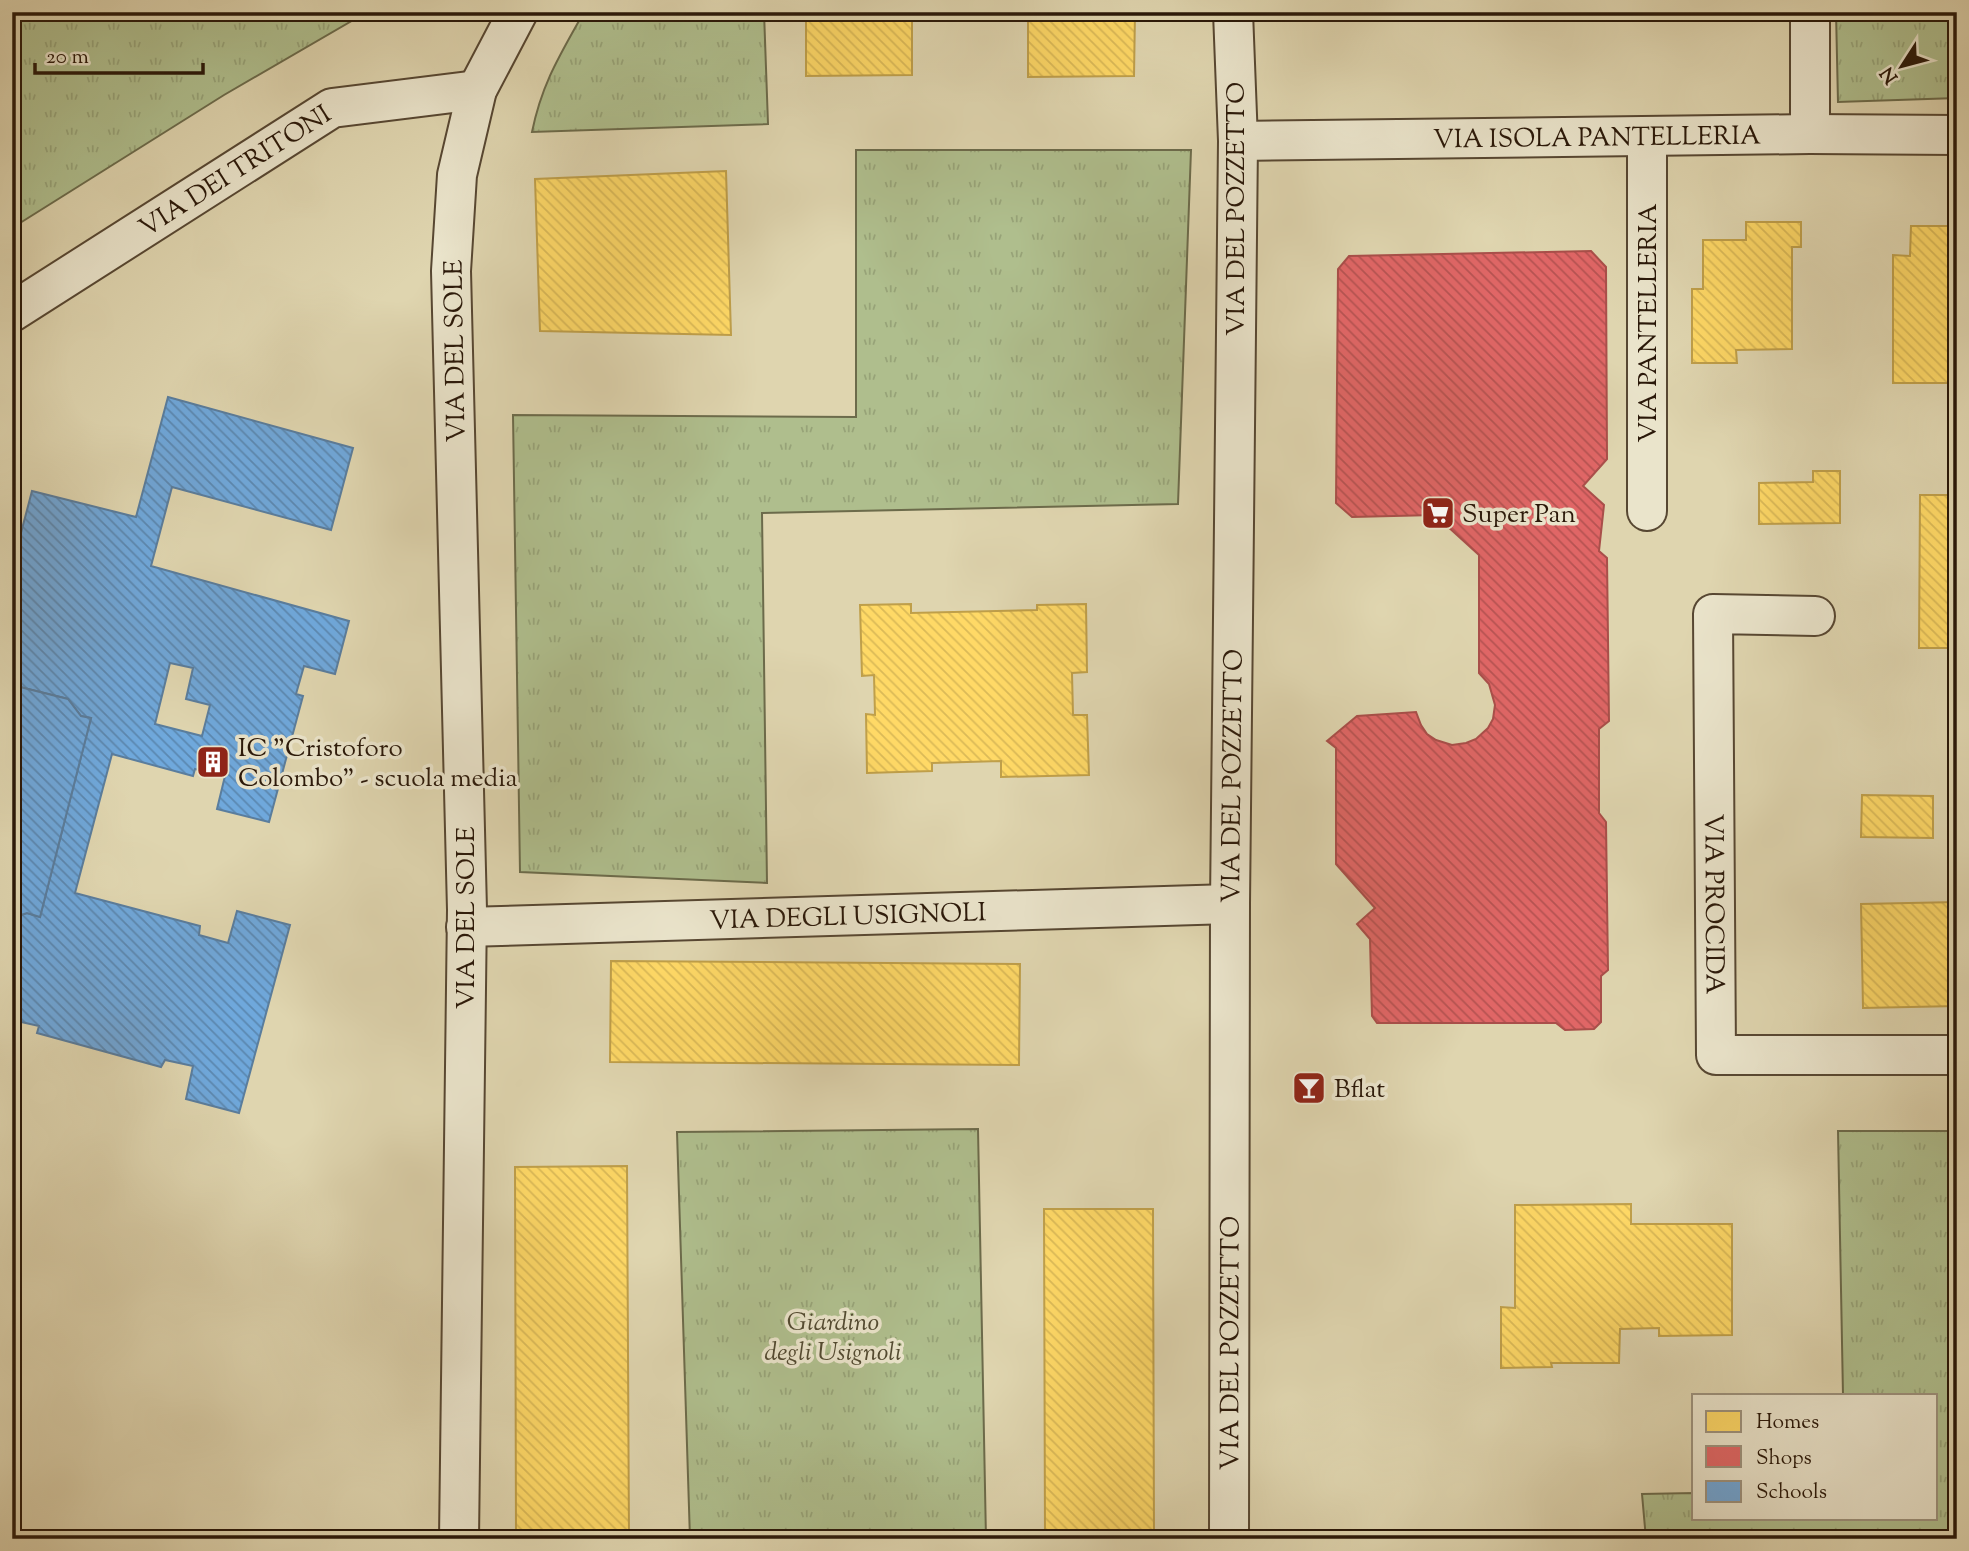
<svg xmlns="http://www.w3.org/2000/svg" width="1969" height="1551" viewBox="0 0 1969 1551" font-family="'Sorts Mill Goudy',serif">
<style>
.park{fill:url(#park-tufts);stroke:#6c6b4b;stroke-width:2}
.homes{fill:url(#homes-back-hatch);stroke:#bf9f4a;stroke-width:2}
.shops{fill:url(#shops-back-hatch);stroke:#a94f4a;stroke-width:2}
.schools{fill:url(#schools-back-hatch);stroke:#5a7d9d;stroke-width:2;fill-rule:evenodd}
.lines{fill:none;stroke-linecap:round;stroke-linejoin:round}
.street-casing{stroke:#574732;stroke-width:42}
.street{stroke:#eae4cb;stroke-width:38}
.labels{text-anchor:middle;stroke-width:7;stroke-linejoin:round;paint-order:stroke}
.street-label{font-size:26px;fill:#2a1809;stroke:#eae4cb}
.poi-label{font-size:26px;fill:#2a1809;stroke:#eae4cb;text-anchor:start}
.park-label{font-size:26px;font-style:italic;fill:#524a31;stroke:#eae4cb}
</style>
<defs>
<pattern id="park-tufts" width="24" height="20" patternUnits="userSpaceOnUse" patternTransform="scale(1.75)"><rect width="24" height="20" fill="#afbe8d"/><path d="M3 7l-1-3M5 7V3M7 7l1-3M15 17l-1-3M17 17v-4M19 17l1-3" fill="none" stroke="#97a378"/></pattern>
<pattern id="homes-back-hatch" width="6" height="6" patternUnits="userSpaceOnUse" patternTransform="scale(1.75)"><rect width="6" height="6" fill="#ffd966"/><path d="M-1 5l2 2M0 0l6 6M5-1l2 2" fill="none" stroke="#dbba57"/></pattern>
<pattern id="shops-back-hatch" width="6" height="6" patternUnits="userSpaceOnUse" patternTransform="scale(1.75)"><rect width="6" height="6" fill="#e06666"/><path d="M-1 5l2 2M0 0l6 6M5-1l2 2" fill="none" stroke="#b65352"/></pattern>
<pattern id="schools-back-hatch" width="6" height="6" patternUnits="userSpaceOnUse" patternTransform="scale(1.75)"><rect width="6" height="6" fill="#6fa8dc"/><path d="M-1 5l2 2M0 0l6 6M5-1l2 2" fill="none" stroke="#5b88b1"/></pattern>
</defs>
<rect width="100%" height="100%" fill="#dfd5af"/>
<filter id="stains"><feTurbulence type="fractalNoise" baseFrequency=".00286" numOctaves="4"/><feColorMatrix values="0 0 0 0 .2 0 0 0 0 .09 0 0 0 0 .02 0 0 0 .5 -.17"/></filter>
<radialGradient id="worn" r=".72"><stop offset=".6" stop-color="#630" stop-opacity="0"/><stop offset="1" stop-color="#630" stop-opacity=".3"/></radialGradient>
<g class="park">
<path d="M12 12H367L224 95 12 228Z"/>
<path d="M584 12H764L768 124 532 132C542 83 560 55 584 12Z"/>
<path d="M1836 12H1957V98L1838 102Z"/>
<path d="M856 150H1191L1178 504 762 513 767 883 520 872 513 415 856 417Z"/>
<path d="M978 1129 986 1539H690L677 1132Z"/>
<path d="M1838 1131H1957V1539H1646L1642 1494 1694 1493V1518H1936V1395H1843Z"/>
</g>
<g class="homes">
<path d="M806 12H912V75L806 76Z"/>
<path d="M1028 12H1135L1134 76 1028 77Z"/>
<path d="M726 171 731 335 540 331 535 179Z"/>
<path d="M1746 222H1801V247H1792V349L1736 350 1737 363H1692V289H1703V240H1746Z"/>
<path d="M1911 226H1957V383H1893V255L1910 256Z"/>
<path d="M1813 471H1840V523L1759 524V483L1813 482Z"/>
<path d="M1920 495H1957V648H1919Z"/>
<path d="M911 604V613L1037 610V605L1086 604 1087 672 1072 673 1073 715H1087L1089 775 1001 777V761L932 763V771L867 773 866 714 875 715 874 675 862 676 860 605Z"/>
<path d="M1862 795 1933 796V838L1861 837Z"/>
<path d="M1957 902V1006L1863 1008 1861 904Z"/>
<path d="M611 961 1020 964 1019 1065 610 1062Z"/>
<path d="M627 1166 629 1539H516L515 1167Z"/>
<path d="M1631 1204V1224H1732V1335L1659 1336V1328L1620 1329 1619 1363H1551L1552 1367 1501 1368V1307L1515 1308V1205Z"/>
<path d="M1044 1209H1153L1154 1539H1045Z"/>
</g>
<path class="shops" d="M1591 251 1606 267 1607 459 1583 486 1604 505 1599 551 1607 558 1609 721 1599 729V813L1606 822 1608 970 1601 976V1022L1594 1029 1565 1030 1556 1023H1377L1372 1016 1370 939 1357 924 1375 908 1336 864V748L1327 741 1357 716 1416 712 1421 725 1427 734 1436 740 1452 745 1466 743 1476 739 1488 728 1493 719 1495 705 1489 684 1479 673V555L1435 515 1352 517 1336 503 1338 269 1349 256Z"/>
<g class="schools">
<path d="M168 397 353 448 331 530 172 487 151 566 349 621 335 674 304 666 296 694 303 696 269 822 217 809 225 776 195 769 193 776 112 754 75 893 200 926 199 935 228 943 237 911 290 925 239 1113 186 1099 193 1066 165 1060 161 1067 37 1033 39 1026 12 1020V918L27 913 40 917 91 718 81 716 68 699 12 685V567L32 491 136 517ZM170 663 193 668 186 699 210 705 202 736 155 724Z"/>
<path d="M12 685 68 699 81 716 91 718 40 917 27 913 12 918Z"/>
</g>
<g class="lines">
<defs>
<g id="street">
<path d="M1810 134V12"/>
<path d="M1647 136V511"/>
<path id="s1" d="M1238 141 1810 134 1957 135"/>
<path id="s2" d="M12 312 332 108 477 90"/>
<path id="s3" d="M1815 616 1713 614 1716 1055H1957"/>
<path id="s4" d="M466 927 1230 904"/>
<path d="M459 1539 467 910 451 271 457 175 477 90 518 12"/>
<path id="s5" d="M1229 1539 1230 904 1238 141 1233 12"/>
</g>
</defs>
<use href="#street" class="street-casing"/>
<use href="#street" class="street"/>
</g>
<defs>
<symbol id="supermarket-square" viewBox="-11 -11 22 22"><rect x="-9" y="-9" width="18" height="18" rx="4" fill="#8f2418" stroke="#eae4cb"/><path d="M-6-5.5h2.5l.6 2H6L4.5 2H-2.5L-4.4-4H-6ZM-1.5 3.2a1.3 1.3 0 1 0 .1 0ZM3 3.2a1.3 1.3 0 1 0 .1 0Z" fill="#fff"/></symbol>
<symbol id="building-square" viewBox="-11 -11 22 22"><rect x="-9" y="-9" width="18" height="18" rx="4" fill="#8f2418" stroke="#eae4cb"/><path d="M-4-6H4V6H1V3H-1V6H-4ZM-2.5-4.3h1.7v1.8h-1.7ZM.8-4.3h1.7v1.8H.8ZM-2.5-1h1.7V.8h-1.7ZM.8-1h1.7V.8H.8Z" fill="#fff"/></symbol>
<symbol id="bar-square" viewBox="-11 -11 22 22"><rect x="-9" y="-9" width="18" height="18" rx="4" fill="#8f2418" stroke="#eae4cb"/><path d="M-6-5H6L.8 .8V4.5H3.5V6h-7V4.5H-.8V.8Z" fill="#fff"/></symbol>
</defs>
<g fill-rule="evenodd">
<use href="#supermarket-square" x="1419" y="494" width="38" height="38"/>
<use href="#building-square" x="194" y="743" width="38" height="38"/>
<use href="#bar-square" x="1290" y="1069" width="38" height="38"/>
</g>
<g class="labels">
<g class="street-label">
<text dy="9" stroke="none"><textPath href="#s1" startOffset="359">VIA ISOLA PANTELLERIA</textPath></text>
<text dy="9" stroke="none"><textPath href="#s2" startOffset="264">VIA DEI TRITONI</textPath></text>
<text transform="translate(1235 209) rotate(-90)" y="9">VIA DEL POZZETTO</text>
<text transform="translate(1647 323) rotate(-90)" y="9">VIA PANTELLERIA</text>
<text transform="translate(454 351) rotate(-91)" y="9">VIA DEL SOLE</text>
<text dy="9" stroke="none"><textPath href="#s5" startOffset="763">VIA DEL POZZETTO</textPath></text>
<text dy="9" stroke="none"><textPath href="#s3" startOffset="392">VIA PROCIDA</textPath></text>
<text dy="9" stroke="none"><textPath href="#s4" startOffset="382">VIA DEGLI USIGNOLI</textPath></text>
<text transform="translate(465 918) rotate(-90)" y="9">VIA DEL SOLE</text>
<text dy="9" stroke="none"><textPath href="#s5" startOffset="196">VIA DEL POZZETTO</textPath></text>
</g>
<g class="poi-label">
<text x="1462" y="522">Super Pan</text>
<text x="238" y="756">IC "Cristoforo<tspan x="238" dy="30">Colombo" - scuola media</tspan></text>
<text x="1334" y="1097">Bflat</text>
</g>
<g class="park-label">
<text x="833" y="1330">Giardino<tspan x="833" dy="30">degli Usignoli</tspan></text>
</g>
</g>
<rect width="1969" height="1551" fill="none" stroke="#dfd5af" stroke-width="42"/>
<rect x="14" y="14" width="1941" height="1523" fill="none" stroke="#2a1809" stroke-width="3.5"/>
<rect x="21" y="21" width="1927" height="1509" fill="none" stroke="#2a1809" stroke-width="2"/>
<rect x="1692" y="1394" width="245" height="126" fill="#eae4cb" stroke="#9d927d" stroke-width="2"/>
<rect x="1706" y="1411" width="35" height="21" fill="#ffd966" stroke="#9d927d" stroke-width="2"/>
<text x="1756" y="1428" font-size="21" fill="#2a1809">Homes</text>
<rect x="1706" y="1446" width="35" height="21" fill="#e06666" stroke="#9d927d" stroke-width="2"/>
<text x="1756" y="1464" font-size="21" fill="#2a1809">Shops</text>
<rect x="1706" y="1481" width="35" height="21" fill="#6fa8dc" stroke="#9d927d" stroke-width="2"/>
<text x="1756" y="1498" font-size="21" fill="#2a1809">Schools</text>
<g transform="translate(1902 66) rotate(234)" stroke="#eae4cb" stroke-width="5" paint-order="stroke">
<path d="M0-5L12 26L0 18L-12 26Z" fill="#2a1809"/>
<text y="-10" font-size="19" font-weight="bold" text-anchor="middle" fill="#2a1809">N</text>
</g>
<path d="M35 63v10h168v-10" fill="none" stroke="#2a1809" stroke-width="3.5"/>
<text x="46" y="63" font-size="21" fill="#2a1809" stroke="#eae4cb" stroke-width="5" paint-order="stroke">20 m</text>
<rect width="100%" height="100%" filter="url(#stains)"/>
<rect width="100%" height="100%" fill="url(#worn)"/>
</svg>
